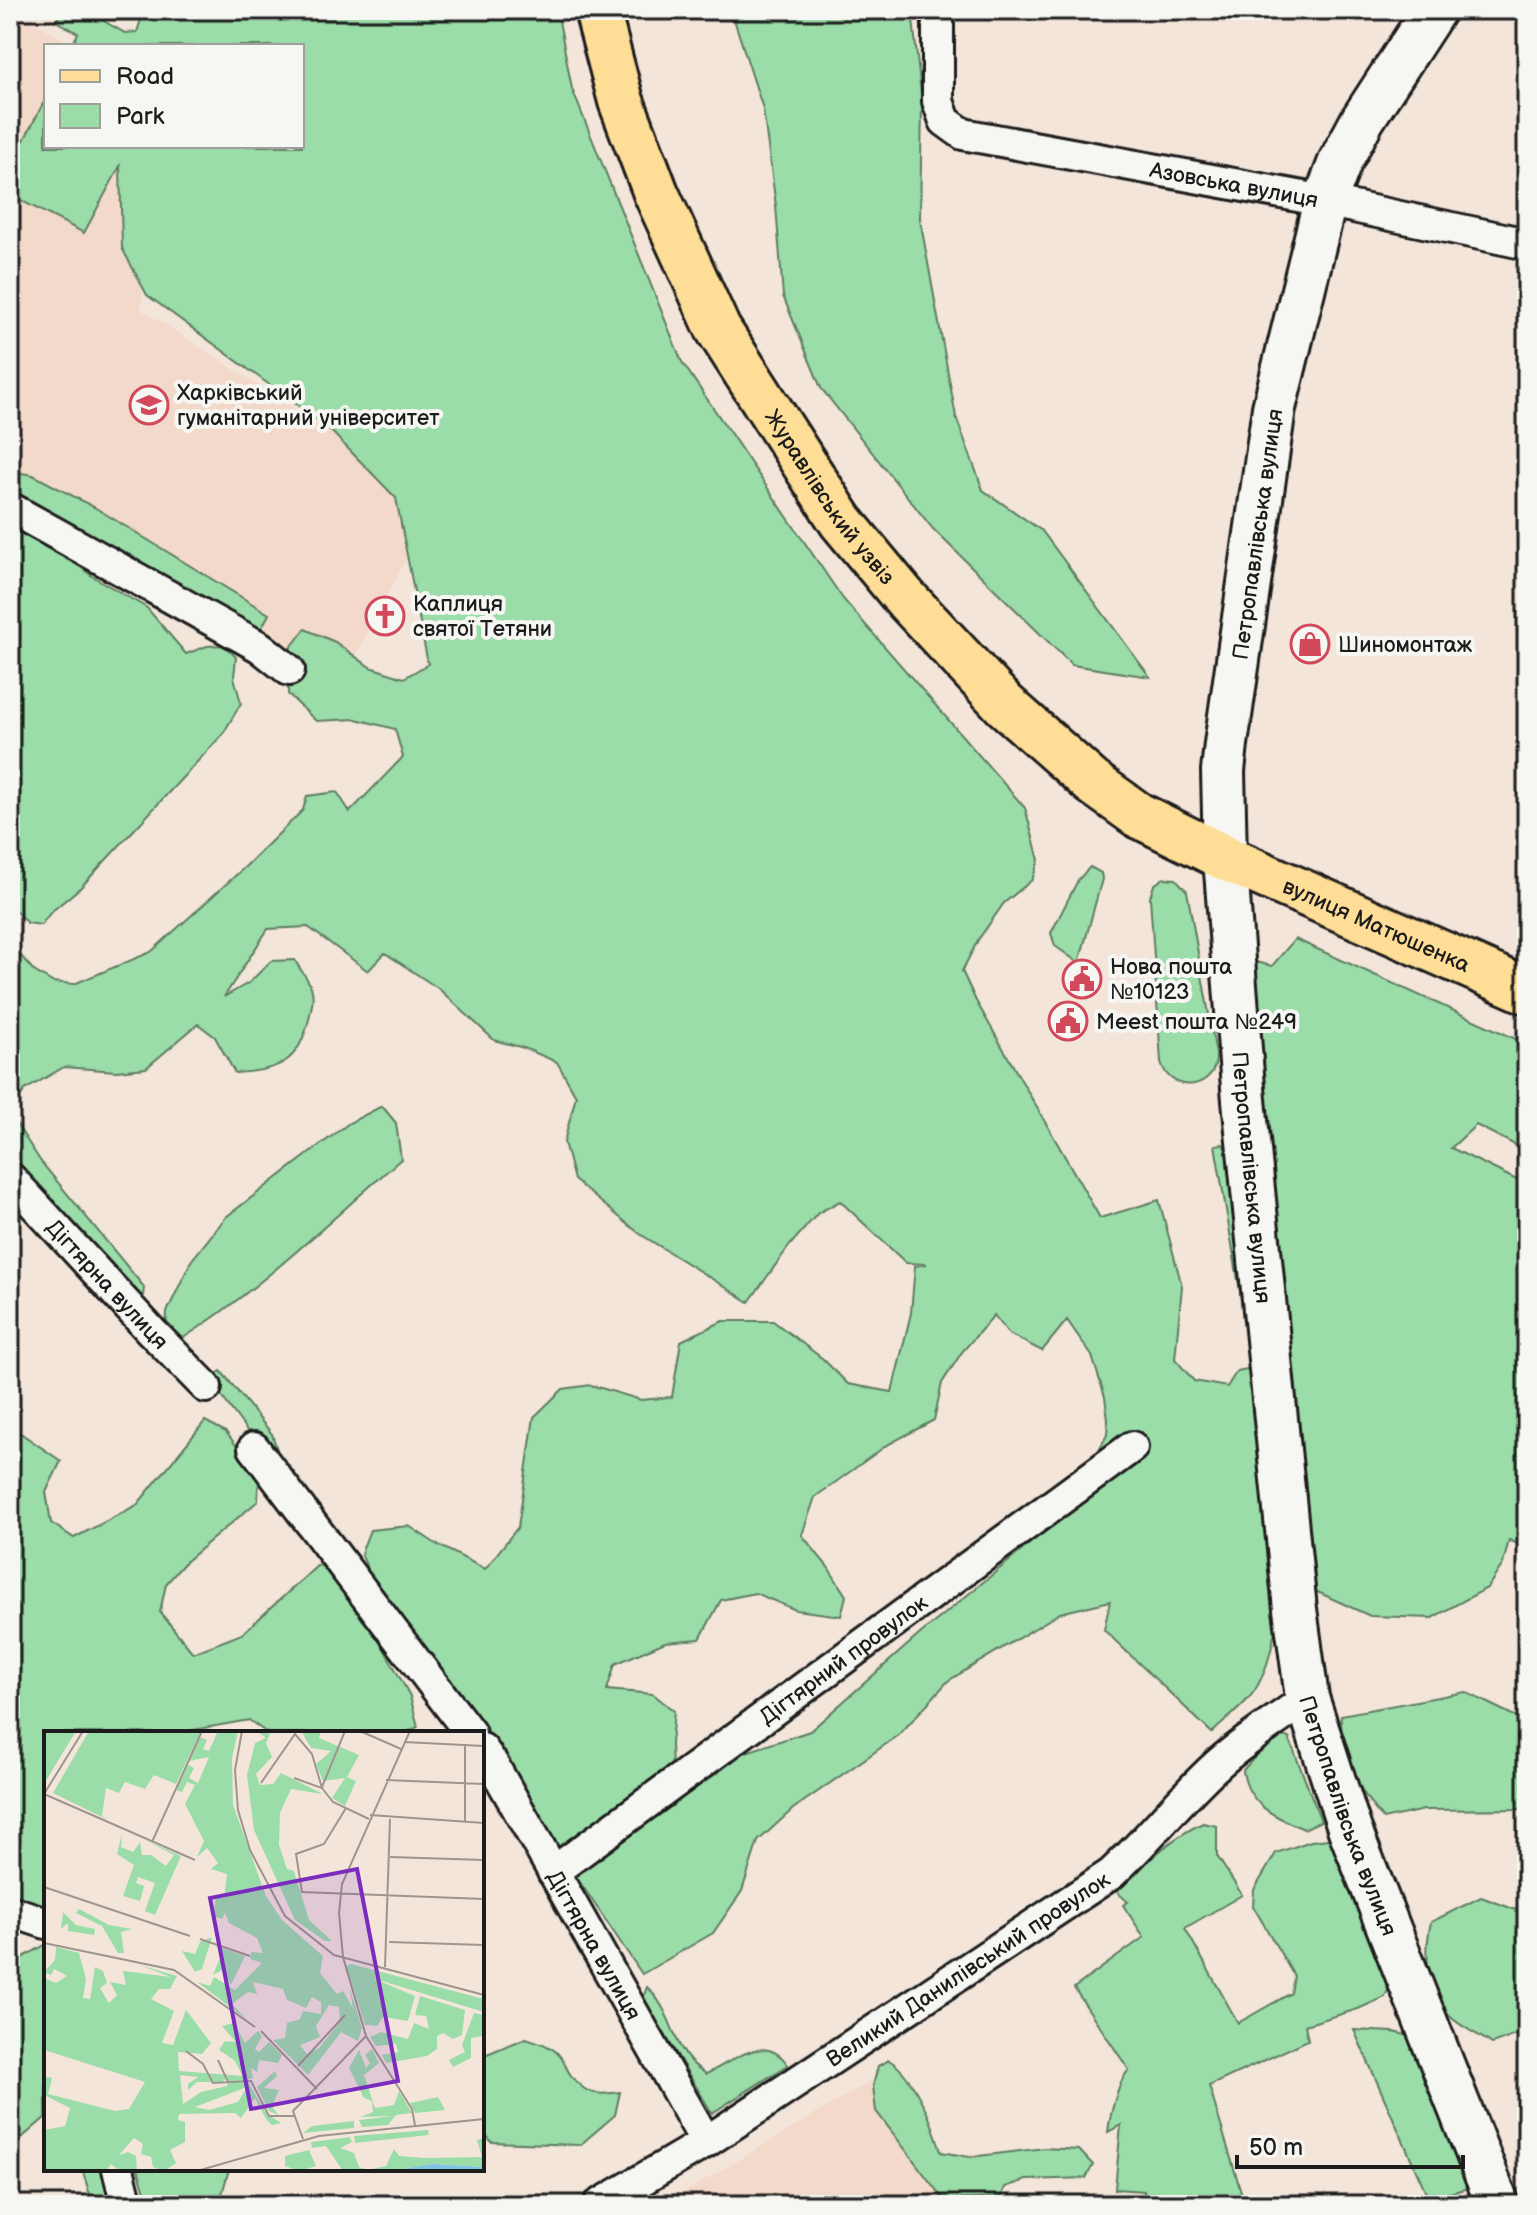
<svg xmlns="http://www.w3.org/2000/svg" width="1537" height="2215" viewBox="0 0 1537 2215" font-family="'Balsamiq Sans',sans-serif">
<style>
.built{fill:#f3d9c9}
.green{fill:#9bdda8;stroke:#5c7c62;stroke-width:2;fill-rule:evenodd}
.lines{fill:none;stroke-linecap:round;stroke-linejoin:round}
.street-casing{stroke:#1c1c1c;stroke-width:36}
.secondary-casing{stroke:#1c1c1c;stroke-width:48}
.primary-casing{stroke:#1c1c1c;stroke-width:50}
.street{stroke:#f6f6f2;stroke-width:30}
.secondary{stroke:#f6f6f2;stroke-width:42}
.primary{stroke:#fedd96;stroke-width:44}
.labels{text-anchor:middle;stroke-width:8;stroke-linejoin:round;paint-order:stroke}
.street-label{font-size:22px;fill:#1c1c1c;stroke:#f6f6f2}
.poi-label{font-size:22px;fill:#1c1c1c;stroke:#f6f6f2;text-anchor:start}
.inset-road{fill:none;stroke:#9e958e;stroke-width:2}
.view{fill:#7b2cbf;fill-opacity:0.15;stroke:#7b2cbf;stroke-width:4}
.inset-edge{fill:none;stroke:#1c1c1c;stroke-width:4}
</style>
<rect width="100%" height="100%" fill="#f4e5da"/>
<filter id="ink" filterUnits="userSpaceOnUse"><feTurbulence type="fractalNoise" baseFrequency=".0125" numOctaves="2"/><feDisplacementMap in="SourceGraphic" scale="16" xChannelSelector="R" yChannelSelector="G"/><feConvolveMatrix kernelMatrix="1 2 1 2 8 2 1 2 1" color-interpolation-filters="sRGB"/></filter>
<g filter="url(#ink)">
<g class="built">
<path d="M22 16 77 46H46V146H153L141 309 437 501 353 660 331 687 10 506V42Z"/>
<path d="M893 2068 940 2152 986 2154 983 2205H663Z"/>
</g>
<g class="green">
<path d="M62 10H84L125 33 137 32 144 10H557L572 89 682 362 843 599 1025 808 1039 860 1032 880 1004 903 978 940 962 971 976 1001 1100 1218 1159 1200 1182 1286 1175 1359 1194 1381 1227 1387 1237 1371 1253 1368 1215 1145 1223 1144 1231 1159 1253 1318 1277 1615C1274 1642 1268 1676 1249 1698 1238 1711 1224 1721 1212 1733L1104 1630 1110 1601 1060 1613 948 1681 899 1735 793 1809 758 1841 742 1891 713 1933 642 1974 523 1798 490 1736 377 1593 361 1553 370 1530 409 1526 436 1544 485 1569 518 1527 534 1417 563 1389 591 1385 641 1400 672 1397 681 1341 723 1321H773L823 1359 848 1384 892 1392 911 1313 915 1266 927 1264 906 1263 840 1201 818 1213 790 1245 749 1302 640 1234 574 1180 564 1142 576 1096 557 1062 524 1048 494 1040 439 989 385 953 368 971 308 927 268 929 224 997 250 982 271 961 295 960C299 969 308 978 311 987 315 998 311 1008 309 1019 299 1064 278 1070 235 1073L215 1037 198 1024 146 1068 116 1071 64 1067 25 1090 10 1111V943L34 971 52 982 74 984 151 952 246 866 303 810 307 796 337 792 350 812 403 757 395 729 356 719 316 721 288 694 289 650 305 629 335 642 370 667 404 678 428 664 396 498 327 427 147 295 122 248 120 166 84 233 10 195V167L46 98V146H302V46H72L78 33 56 21ZM994 1315 1009 1334 1042 1351 1067 1320 1092 1356 1105 1397 1108 1419 1107 1435 1066 1509 1026 1547 920 1634 810 1731 722 1760 691 1782 672 1769 671 1744 674 1711 653 1694 607 1690 615 1664 665 1642 700 1639 721 1600 755 1593 796 1610 841 1616 846 1596 828 1567 802 1535 815 1497 887 1445 934 1420 942 1383 962 1352Z"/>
<path d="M731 10H912L922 104 920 219 956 417 983 490 1042 531 1150 677 1072 665 933 529 821 388 783 296 776 206 763 109Z"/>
<path d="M10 471 33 475 94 507 269 614 260 631 10 493Z"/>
<path d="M10 513 92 576 147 608 186 654 207 646 224 645 236 657 234 677 241 703 223 734 81 887 51 912 41 925 27 923 10 905V589L15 581 10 568Z"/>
<path d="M1090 867 1101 873 1102 879 1079 963 1055 946 1051 933 1078 880Z"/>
<path d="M1164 878 1176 879 1187 891 1216 1054C1218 1090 1170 1096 1161 1062L1150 897 1154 885Z"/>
<path d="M1295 939 1527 1044V1151L1476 1125 1451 1148 1527 1185V1548L1509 1540 1503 1564 1487 1588 1432 1618 1370 1616 1311 1589 1243 959 1272 966Z"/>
<path d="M382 1106 396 1123 401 1159C329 1221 261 1289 180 1340L166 1332 167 1312 191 1261 226 1217 349 1123Z"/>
<path d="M10 1114 41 1162 144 1287 143 1297 126 1296 10 1167Z"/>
<path d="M221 1371 272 1434 279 1456 259 1447 209 1379Z"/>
<path d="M205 1421 226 1432 259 1476 258 1501 186 1561 166 1584 160 1612 193 1653 242 1634 318 1565 344 1576 410 1696 418 1727 404 1733H267L249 1720 176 1733H46V1908L18 1913 20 1954 10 1962V1426L61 1461 46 1492 51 1523 74 1538 137 1505Z"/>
<path d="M1465 1692 1527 1722V1809L1424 1810 1383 1819C1358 1791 1339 1753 1341 1715Z"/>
<path d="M1276 1734 1289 1738 1321 1821 1304 1829C1275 1817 1247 1805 1243 1770Z"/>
<path d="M1203 1823 1217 1826V1856L1242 1895 1185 1928 1238 2023 1291 1993 1294 1976 1253 1906 1254 1890 1276 1853 1311 1841 1336 1838 1393 1978 1385 1997 1358 2009 1305 2025 1308 2040 1209 2086 1245 2205H1144V2191L1115 2189 1121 2125 1108 2132C1110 2116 1118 2080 1129 2070L1074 1988 1144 1937 1123 1905 1128 1902 1117 1892C1140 1867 1172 1837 1203 1823Z"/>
<path d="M1481 1897 1527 1914V2031L1492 2044C1478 2034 1456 2025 1446 2012 1426 1985 1424 1953 1431 1922Z"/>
<path d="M45 1945 46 2117 10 2148V1972L15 1962Z"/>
<path d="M647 1987C672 2011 672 2042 691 2062 695 2066 701 2070 706 2074 734 2061 765 2031 788 2065L712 2113 643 1998Z"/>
<path d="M1354 2030 1393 2032 1420 2038 1472 2182 1464 2189 1429 2199Z"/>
<path d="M526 2038C538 2042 552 2046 560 2056 564 2061 566 2068 570 2074 585 2095 596 2096 620 2092L615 2115 580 2145 491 2142 482 2128V2056Z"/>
<path d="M889 2060C913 2074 934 2125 941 2152L970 2157 1045 2148 1079 2150 1093 2165 1086 2178 1026 2180 1005 2187 1001 2198 944 2200 876 2111 873 2086 878 2066Z"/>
<path d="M82 2169H115L123 2205H93Z"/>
<path d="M138 2169H229L219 2205H149Z"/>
</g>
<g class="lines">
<defs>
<g id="street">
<path id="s1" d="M938 10V101L945 121 963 134 1325 201 1527 244"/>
<path d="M10 508 260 647 289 670"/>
<path id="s2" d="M10 1178 151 1331 206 1387"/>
<path d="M254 1448 470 1733"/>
<path id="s3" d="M482 1749 492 1763 706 2142"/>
<path id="s4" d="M553 1872 1132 1447"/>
<path d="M10 1911 46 1923"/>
<path d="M118 2169 127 2205"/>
<path id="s5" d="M599 2205 706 2142 1111 1874C1149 1839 1180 1798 1218 1764 1245 1740 1278 1720 1307 1698"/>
</g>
<g id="secondary">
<path id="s6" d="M1434 10 1363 119 1340 162 1325 201 1274 408 1226 744 1223 771 1225 858 1244 1100 1295 1609 1307 1698 1350 1830 1498 2205"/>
</g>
<g id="primary">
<path id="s7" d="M597 10 621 101 656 193 718 329 841 521 904 597 1005 705 1092 782 1138 815 1225 858 1527 991"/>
</g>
</defs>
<use href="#street" class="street-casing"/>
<use href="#secondary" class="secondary-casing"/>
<use href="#primary" class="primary-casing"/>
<use href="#street" class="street"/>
<use href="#secondary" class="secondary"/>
<use href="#primary" class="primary"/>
</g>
</g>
<defs>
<symbol id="university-ring" viewBox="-11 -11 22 22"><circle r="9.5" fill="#f6f6f2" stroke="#d1495b" stroke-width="1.5"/><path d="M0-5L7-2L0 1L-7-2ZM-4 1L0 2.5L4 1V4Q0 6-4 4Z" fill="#d1495b"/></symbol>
<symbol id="church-ring" viewBox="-11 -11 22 22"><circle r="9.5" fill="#f6f6f2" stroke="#d1495b" stroke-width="1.5"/><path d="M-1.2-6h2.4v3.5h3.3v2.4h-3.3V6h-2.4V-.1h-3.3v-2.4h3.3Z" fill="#d1495b"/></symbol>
<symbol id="shop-ring" viewBox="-11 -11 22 22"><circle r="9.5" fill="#f6f6f2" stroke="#d1495b" stroke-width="1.5"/><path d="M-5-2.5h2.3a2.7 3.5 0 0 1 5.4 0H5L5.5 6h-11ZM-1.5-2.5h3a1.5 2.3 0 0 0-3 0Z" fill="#d1495b"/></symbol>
<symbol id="civic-ring" viewBox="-11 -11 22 22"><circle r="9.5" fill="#f6f6f2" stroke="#d1495b" stroke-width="1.5"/><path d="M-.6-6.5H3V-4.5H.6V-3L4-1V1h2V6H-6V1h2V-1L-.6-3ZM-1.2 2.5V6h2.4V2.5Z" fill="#d1495b"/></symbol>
</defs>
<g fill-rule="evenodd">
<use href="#university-ring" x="127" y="383" width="44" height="44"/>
<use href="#church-ring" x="363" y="594" width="44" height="44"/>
<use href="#shop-ring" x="1288" y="622" width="44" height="44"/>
<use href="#civic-ring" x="1060" y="957" width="44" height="44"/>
<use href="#civic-ring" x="1046" y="999" width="44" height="44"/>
</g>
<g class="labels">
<g class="street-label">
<text dy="8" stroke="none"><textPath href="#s1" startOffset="410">Азовська вулиця</textPath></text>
<text dy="8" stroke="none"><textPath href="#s7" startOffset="544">Журавлівський узвіз</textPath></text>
<text transform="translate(1257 534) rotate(-82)" y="8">Петропавлівська вулиця</text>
<text dy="8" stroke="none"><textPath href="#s7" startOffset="1252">вулиця Матюшенка</textPath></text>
<text dy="8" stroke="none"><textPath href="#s6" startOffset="1208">Петропавлівська вулиця</textPath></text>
<text dy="8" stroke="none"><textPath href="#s2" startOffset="144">Дігтярна вулиця</textPath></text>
<text dy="8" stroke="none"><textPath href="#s4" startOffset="360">Дігтярний провулок</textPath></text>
<text dy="8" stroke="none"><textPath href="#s6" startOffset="1856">Петропавлівська вулиця</textPath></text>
<text dy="8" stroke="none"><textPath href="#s3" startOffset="226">Дігтярна вулиця</textPath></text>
<text dy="8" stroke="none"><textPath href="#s5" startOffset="438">Великий Данилівський провулок</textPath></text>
</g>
<g class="poi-label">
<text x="177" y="400">Харківський<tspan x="177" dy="25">гуманітарний університет</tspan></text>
<text x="413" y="611">Каплиця<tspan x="413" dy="25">святої Тетяни</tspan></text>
<text x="1338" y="652">Шиномонтаж</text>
<text x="1110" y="974">Нова пошта<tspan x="1110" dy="25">№10123</tspan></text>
<text x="1096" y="1029">Meest пошта №249</text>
</g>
</g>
<g transform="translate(44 1731)">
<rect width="440" height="440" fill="#f4e5da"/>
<path d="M0 0H32L0 53ZM45 0H157L132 53 110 44 101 58 81 51 75 62 62 57 58 85 64 89 9 62ZM174 0H194L188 27 189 74 222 165 238 189 279 225 276 242 293 263 299 260 309 277 305 255 318 297 314 310 297 301 264 344 229 309 241 307 243 292 256 288 259 280 277 283V271L268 266 262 277 243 269 239 258 209 251 213 263 204 261 188 273 202 288 153 251 166 255 170 246 191 259 218 232 206 228 207 221 219 222 213 207 185 192 181 182 178 188 169 185 172 166 180 167 183 143 167 138 174 132 163 117 153 126 160 110 141 73 151 54 143 51 138 61 132 59 143 33 150 37 145 47 154 52 165 26 145 30 156 6 163 9 159 18 165 20ZM285 274 295 276 296 291 275 317 263 323 256 314 276 306 272 295ZM213 0H227L222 12 228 26 212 43 216 54 229 53 237 42 279 63 247 58 236 82 235 114 243 138 250 140 265 189 288 210H281L251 189 210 99 203 44 211 12 222 7ZM257 0H277L275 7 315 24 303 46 312 50 301 75 288 67 301 47 279 50 272 33 287 20 267 17ZM78 103 77 116 89 121 96 111 98 124H107L122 135 130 124 101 109 137 125 111 184 101 180 111 152 94 146 92 152 100 155 96 170 79 165 90 134 73 123ZM35 178 65 194 88 198 77 201 80 222H74L58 195 32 182ZM19 181 32 194 51 198 50 204 24 200V192L17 198ZM168 206 158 238 151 241 138 220 151 223 156 211ZM172 215 201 225 187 254 178 239 169 244 178 222ZM12 216 35 222 42 248 39 267 46 268 51 236 59 240 63 252 56 257 65 272 73 264 66 251 82 254 79 240 127 246 95 234 133 245 126 258H115L107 268 130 280 118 312 129 314 142 279 167 312 158 323 134 321 135 340 199 345 190 329 175 319 181 310 192 311 178 295 190 292 201 312 214 300 218 305 211 318 215 321 225 311 238 324 234 332 215 329 213 341 207 337 209 347 203 349 222 382 237 392 228 394 222 388 211 367 197 387 191 382 135 383 134 389 141 391V411L126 419 132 432 120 440 109 436 107 426 97 423 99 413 90 407 75 424 84 421 92 425 93 440H76L67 433 62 440H0V399L21 395 26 377 0 364V345L8 347 4 363 71 380 85 378 101 351 0 319V247L12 252 23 245 10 238 7 244 0 241 11 229ZM136 344 154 346 144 353V359L153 351H179L183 345 184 350 183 355 157 361 139 373ZM203 356 194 371 165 379 151 376ZM307 233 440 268V281L328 247 371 265 364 290 339 286 333 295 321 294 302 235ZM376 265 421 279 418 304 409 308 399 302 393 305V318L383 325 342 332 338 324 354 321 352 313 332 315 326 306 337 301 364 308 370 292 385 298 382 285 371 284ZM430 282 440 284V305L427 307V327L409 336 405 329 421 321 418 314ZM328 318 335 332 320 344 331 377 350 374 355 360 368 382 352 384 344 394 318 396 315 389 349 385 316 386 329 381 328 370 320 367 305 337 315 319 322 337 326 332 321 324ZM231 340 233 345 220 357 235 359 228 375 234 384 225 380 213 356ZM394 366 401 379 371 382 366 372ZM310 390V397L259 402 268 395ZM384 399 385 404 311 412 310 405ZM306 406 308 411 296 417 310 422 315 436 323 439 342 435 350 418 355 425 380 427 438 426 433 409 440 407V436L388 433 347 440H299L282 415 268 417 267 411ZM265 419 272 435 255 440 241 435V425Z" fill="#9bdda8" fill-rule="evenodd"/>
<path d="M388 433 440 436V440H347Z" fill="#7fc4e0"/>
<path class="inset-road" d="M198 0 191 39 194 79 206 119 241 185 290 224 440 264M316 0 357 18M366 0 298 153 295 182 299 226 322 305 368 378 371 394M360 11 440 15M421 15V91M250 47 278 57 289 71 325 88M342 49 440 53M217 52 251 3 268 23 278 57M278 56 301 0M0 63 151 129M0 63 39 0M302 77 280 113 252 123 258 161 440 168M326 84 440 92M108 111 158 0M346 126 440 129M0 156 146 205M156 208 206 225M345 211 440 214M0 212 130 239 211 296M341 236 346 88M217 300 273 358M142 320 159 333 169 352 207 350 225 385H250M174 329 184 351M254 335 301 284M259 408 249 380 322 305M153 440 275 405 440 388"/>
<path class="view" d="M313 138 354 350 207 378 166 167Z"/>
<rect width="440" height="440" class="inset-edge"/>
</g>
<rect width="1537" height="2215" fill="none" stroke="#f6f6f2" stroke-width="40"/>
<rect x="20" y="20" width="1497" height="2175" fill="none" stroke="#1c1c1c" stroke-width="3" filter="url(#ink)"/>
<rect x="44" y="44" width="260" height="104" fill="#f6f6f2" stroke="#9f9f9c" stroke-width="2"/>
<rect x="60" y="70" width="40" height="12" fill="#fedd96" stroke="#9f9f9c" stroke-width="2"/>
<text x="116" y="84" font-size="24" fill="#1c1c1c">Road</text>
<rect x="60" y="104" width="40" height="24" fill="#9bdda8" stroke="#9f9f9c" stroke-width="2"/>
<text x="116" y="124" font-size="24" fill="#1c1c1c">Park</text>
<path d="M1237 2155v12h226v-12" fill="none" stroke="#1c1c1c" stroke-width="4"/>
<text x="1249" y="2155" font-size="24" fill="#1c1c1c" stroke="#f6f6f2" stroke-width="6" paint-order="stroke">50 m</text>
</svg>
